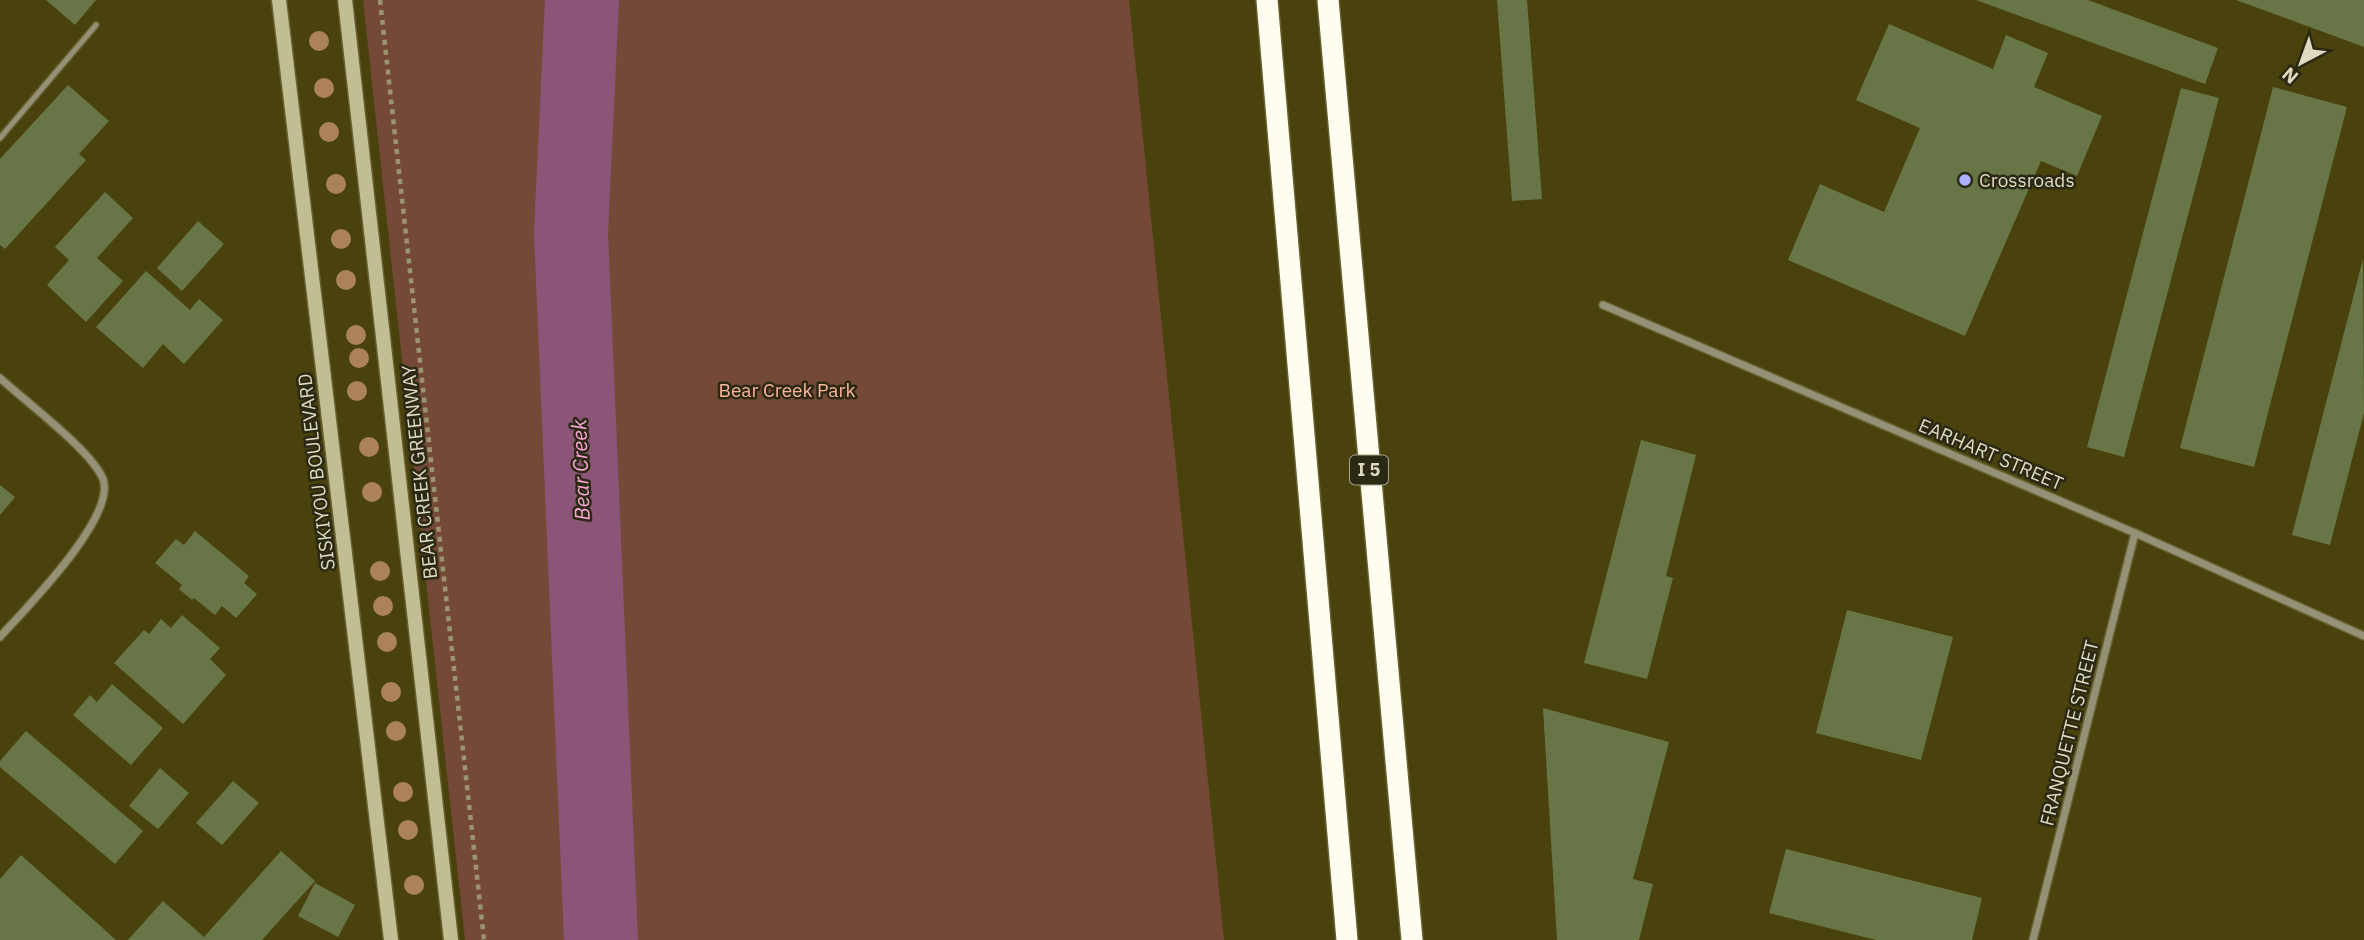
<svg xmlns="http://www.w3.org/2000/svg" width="2364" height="940" viewBox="0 0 2364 940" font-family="'IBM Plex Sans',sans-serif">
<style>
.green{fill:#754938}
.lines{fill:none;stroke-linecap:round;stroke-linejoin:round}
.river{stroke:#8a5576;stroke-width:74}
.building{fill:#687647}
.lane-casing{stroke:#676030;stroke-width:8}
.street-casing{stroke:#676030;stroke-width:10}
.secondary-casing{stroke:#676030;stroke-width:17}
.highway-casing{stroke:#676030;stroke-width:24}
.path{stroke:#9a956e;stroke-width:4.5;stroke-dasharray:5 5;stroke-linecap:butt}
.lane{stroke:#949177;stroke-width:5}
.street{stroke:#949177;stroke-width:7}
.secondary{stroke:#c2be94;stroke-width:14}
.highway{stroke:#fefdf0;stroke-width:21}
.tree{fill:#ab825b}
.poi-dot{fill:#adaffb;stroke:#2b2813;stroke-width:2.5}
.labels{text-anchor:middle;stroke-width:5;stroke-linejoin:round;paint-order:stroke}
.shield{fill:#2b2813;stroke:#a8a58b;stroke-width:2}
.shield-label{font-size:18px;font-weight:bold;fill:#dddabf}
.poi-label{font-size:19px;fill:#dddabf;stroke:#2b2813;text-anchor:start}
.park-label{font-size:19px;fill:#fcb69b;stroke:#2b2813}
.street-label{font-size:19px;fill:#dddabf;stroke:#2b2813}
.water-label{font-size:21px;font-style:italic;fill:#f7a6d7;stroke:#2b2813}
</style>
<rect width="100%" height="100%" fill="#49420c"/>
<path class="green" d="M363 0H1129L1224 940H465Z"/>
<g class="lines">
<path class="river" d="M582 0 571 233 601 940"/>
</g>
<g class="building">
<path d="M46 0H96L75 25Z"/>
<path d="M1497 0H1527L1542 199 1512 201Z"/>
<path d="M1976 0H2088L2218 48 2205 84Z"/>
<path d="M2237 0H2364V47L2236 0Z"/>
<path d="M1889 24 1993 69 2006 35 2048 53 2034 87 2102 116 2077 176 2041 161 1965 336 1788 260 1820 184 1884 212 1920 128 1856 100Z"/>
<path d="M68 85 109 121 79 154 86 160 5 249 0 245V159Z"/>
<path d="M2273 87 2347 107 2254 467 2180 448Z"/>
<path d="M2181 88 2219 98 2124 457 2087 447Z"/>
<path d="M105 192 133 218 97 258 123 281 86 322 47 285 69 260 55 247Z"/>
<path d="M198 221 224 244 182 291 157 268Z"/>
<path d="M2363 259 2364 413 2330 545 2292 535Z"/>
<path d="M146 271 190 310 199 299 223 320 184 364 163 344 143 368 96 327Z"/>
<path d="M1641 440 1696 455 1666 576 1673 578 1647 679 1584 663Z"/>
<path d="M0 485 15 497 0 515Z"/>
<path d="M195 531 249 576 244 583 257 594 236 618 222 606 215 615 194 598 192 600 179 589 182 585 155 563 176 539 184 545Z"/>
<path d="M1847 610 1953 637 1921 760 1816 733Z"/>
<path d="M182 615 220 648 210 659 226 675 183 724 114 663 144 630 149 634 161 619 171 628Z"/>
<path d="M112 684 163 728 131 765 73 715 90 695 97 702Z"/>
<path d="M1543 708 1669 742 1633 879 1653 884 1639 940H1557Z"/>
<path d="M26 731 143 831 115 864 0 767V761Z"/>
<path d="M160 768 189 793 158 829 129 806Z"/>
<path d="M233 781 259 803 222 845 196 823Z"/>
<path d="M1786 849 1982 898 1972 940H1876L1769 913Z"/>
<path d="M281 851 315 881 262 940H128L163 901 204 937Z"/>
<path d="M21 855 87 914 116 940H0V879Z"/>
<path d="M315 883 355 905 338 937 298 916Z"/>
</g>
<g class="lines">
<defs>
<path id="lane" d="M0 138 96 25"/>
<g id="street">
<path d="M1603 305 2135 533 2364 636"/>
<path d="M0 378C25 401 92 451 103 479 117 517 25 609 0 637"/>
<path d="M2033 940 2135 533"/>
</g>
<g id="secondary">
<path d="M279 0 391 940"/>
<path d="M345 0 451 940"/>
</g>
<g id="highway">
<path d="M1267 0 1347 940"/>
<path d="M1328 0 1412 940"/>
</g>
</defs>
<use href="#lane" class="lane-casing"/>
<use href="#street" class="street-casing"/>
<use href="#secondary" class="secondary-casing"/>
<use href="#highway" class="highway-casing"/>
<path class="path" d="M380 0 484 940"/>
<use href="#lane" class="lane"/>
<use href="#street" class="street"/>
<use href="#secondary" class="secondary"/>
<use href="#highway" class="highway"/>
</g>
<g class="tree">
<circle cx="319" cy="41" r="10"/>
<circle cx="324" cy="88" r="10"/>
<circle cx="329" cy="132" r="10"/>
<circle cx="336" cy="184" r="10"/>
<circle cx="341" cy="239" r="10"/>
<circle cx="346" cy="280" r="10"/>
<circle cx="356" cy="335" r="10"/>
<circle cx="359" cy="358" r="10"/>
<circle cx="357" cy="391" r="10"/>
<circle cx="369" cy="447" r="10"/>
<circle cx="372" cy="492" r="10"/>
<circle cx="380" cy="571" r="10"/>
<circle cx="383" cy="606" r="10"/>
<circle cx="387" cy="642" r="10"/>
<circle cx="391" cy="692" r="10"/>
<circle cx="396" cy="731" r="10"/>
<circle cx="403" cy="792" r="10"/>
<circle cx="408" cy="830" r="10"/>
<circle cx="414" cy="885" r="10"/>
</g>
<circle class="poi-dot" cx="1965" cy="180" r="7"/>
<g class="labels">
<rect class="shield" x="1350" y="455.5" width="38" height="29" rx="5"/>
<g class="shield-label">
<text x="1369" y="476">I 5</text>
</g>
<g class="poi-label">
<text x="1979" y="187">Crossroads</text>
</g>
<g class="park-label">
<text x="787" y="397">Bear Creek Park</text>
</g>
<g class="street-label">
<text transform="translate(1991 454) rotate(23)" y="7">EARHART STREET</text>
<text transform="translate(316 472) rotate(-97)" y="7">SISKIYOU BOULEVARD</text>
<text transform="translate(419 472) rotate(-96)" y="7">BEAR CREEK GREENWAY</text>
<text transform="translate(2069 733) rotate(-76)" y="7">FRANQUETTE STREET</text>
</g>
<g class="water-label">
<text transform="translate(581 470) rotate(-92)" y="7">Bear Creek</text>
</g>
</g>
<g transform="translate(2301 63) rotate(221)" stroke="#2b2813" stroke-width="5" paint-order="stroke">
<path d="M0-5L12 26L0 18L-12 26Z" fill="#dddabf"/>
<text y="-10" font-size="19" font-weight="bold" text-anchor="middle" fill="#dddabf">N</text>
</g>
</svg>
